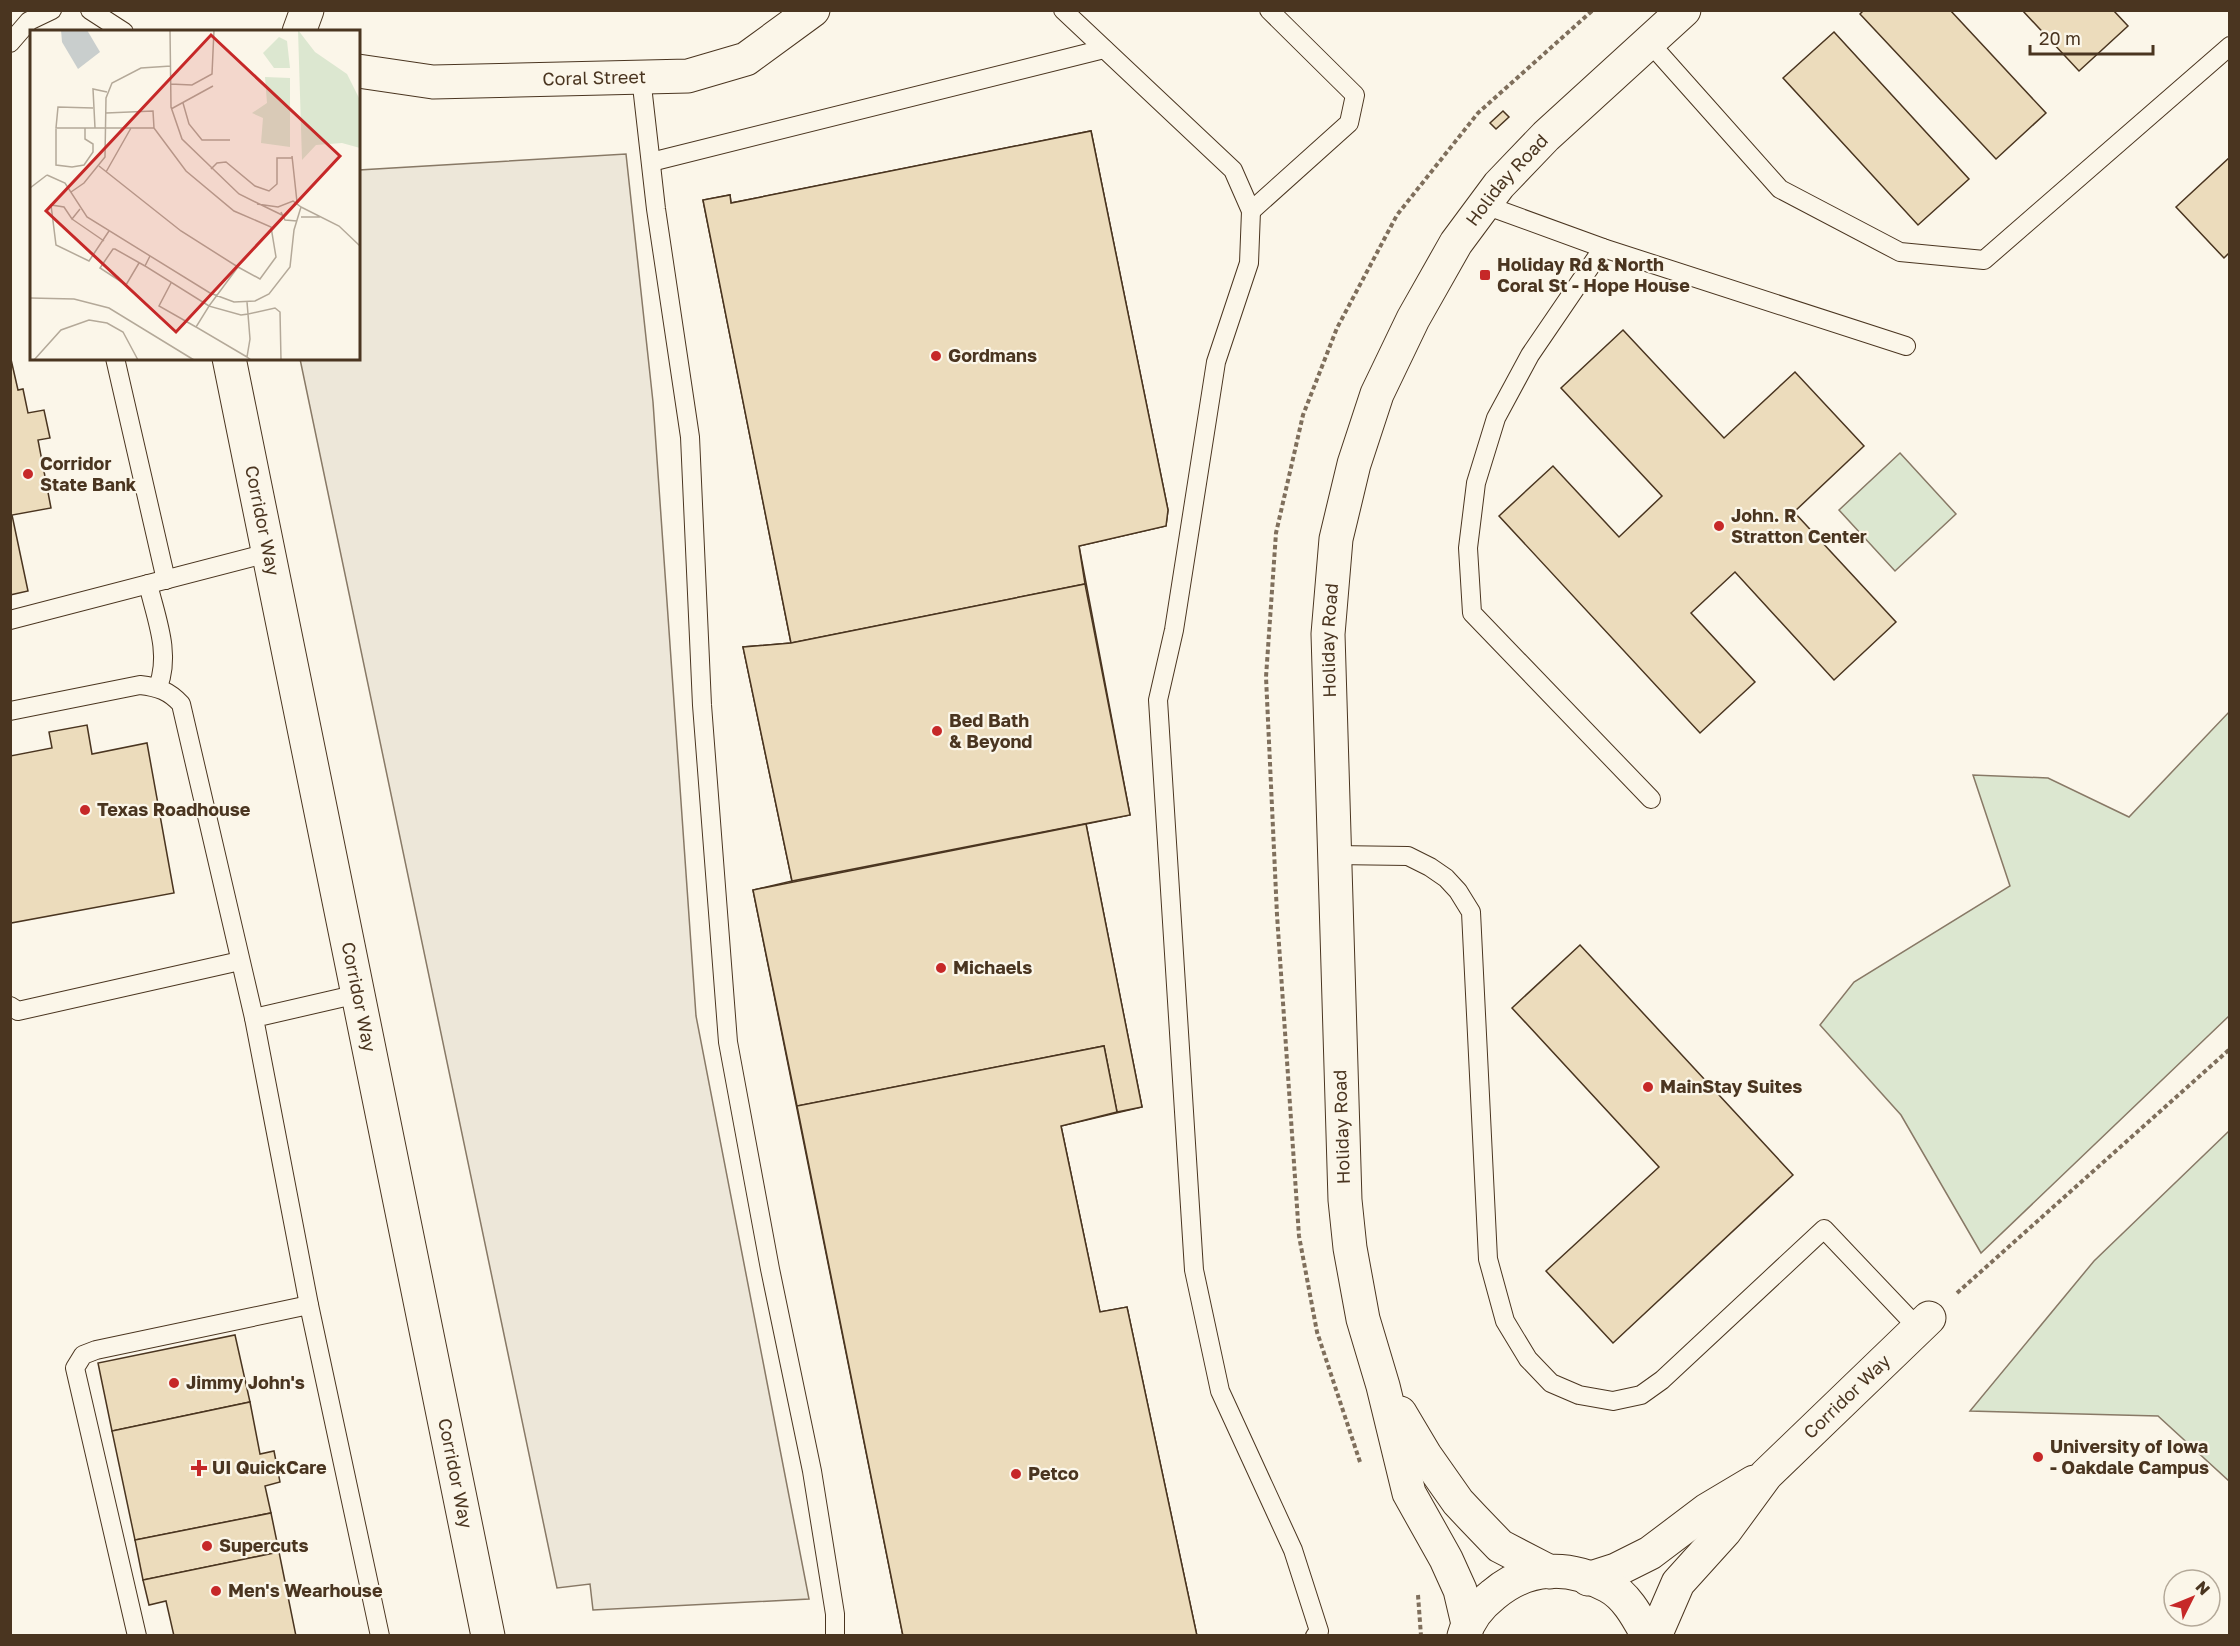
<svg xmlns="http://www.w3.org/2000/svg" width="2240" height="1646" viewBox="0 0 2240 1646" font-family="'Golos Text',sans-serif">
<style>
.green{fill:#dce7d0;stroke:#887966;stroke-width:1.5}
.parking{fill:#ede7d9;stroke:#887966;stroke-width:1.5}
.building{fill:#ecdcbc;stroke:#4a3520;stroke-width:1.5}
.lines{fill:none;stroke-linecap:round;stroke-linejoin:round}
.service-casing{stroke:#4a3520;stroke-width:20}
.minor-casing{stroke:#4a3520;stroke-width:35}
.tertiary-casing{stroke:#4a3520;stroke-width:35}
.path{stroke:#7f6f5c;stroke-width:4;stroke-dasharray:4.5 3;stroke-linecap:butt}
.service{stroke:#fbf6e9;stroke-width:18}
.minor{stroke:#fbf6e9;stroke-width:33}
.tertiary{stroke:#fbf6e9;stroke-width:33}
.poi-dot{fill:#c62828;stroke:#fbf6e9;stroke-width:2}
.labels{text-anchor:middle;stroke-width:4.5;stroke-linejoin:round;paint-order:stroke}
.street-label{font-size:18px;fill:#4a3520;stroke:#fbf6e9}
.poi-label{font-size:18px;font-weight:bold;fill:#4a3520;stroke:#fbf6e9;text-anchor:start}
.inset-road{fill:none;stroke:#b4a999;stroke-width:1.5}
.view{fill:#c62828;fill-opacity:0.15;stroke:#c62828;stroke-width:3}
.inset-edge{fill:none;stroke:#4a3520;stroke-width:3}
</style>
<rect width="100%" height="100%" fill="#fbf6e9"/>
<g class="green">
<path d="M1900 453 1956 514 1895 571 1839 510Z"/>
<path d="M2229 712V1016L1981 1253 1901 1115 1820 1025 1854 982 2010 886 1973 775 2048 778 2129 817Z"/>
<path d="M2229 1131V1481L2158 1416 1970 1411 2094 1261Z"/>
</g>
<path class="parking" d="M626 154 653 402 696 1016 809 1599 593 1610 590 1584 557 1588 300 359 358 358 359 170Z"/>
<g class="building">
<path d="M1864 10H1950L2046 113 1996 159 1860 14Z"/>
<path d="M2022 10H2113L2128 26 2079 71Z"/>
<path d="M1834 32 1969 179 1918 225 1783 78Z"/>
<path d="M1503 111 1509 117 1496 129 1490 123Z"/>
<path d="M1091 131 1168 510 1166 526 1079 546 1130 815 1086 824 1142 1107 1061 1126 1100 1312 1127 1307 1197 1636H903L753 890 792 881 743 647 791 643 703 200 730 195 731 203Z"/>
<path d="M1091 131 1168 510 1166 526 1079 546 1085 584 791 643 703 200 730 195 731 203Z"/>
<path d="M2230 157V252L2224 258 2176 207Z"/>
<path d="M1623 330 1724 438 1795 372 1864 446 1794 512 1896 622 1834 680 1735 572 1691 613 1755 682 1700 733 1499 516 1553 466 1619 537 1662 496 1561 388Z"/>
<path d="M10 355 18 390 23 389 28 413 44 410 50 438 38 440 51 508 12 515 28 591 10 595Z"/>
<path d="M1085 584 1130 815 792 881 743 647 791 643Z"/>
<path d="M87 725 92 754 147 743 174 893 11 923 10 756 52 748 49 732Z"/>
<path d="M1086 824 1142 1107 1117 1112 1104 1046 797 1106 753 890Z"/>
<path d="M1580 945 1793 1175 1613 1343 1546 1271 1659 1167 1512 1008Z"/>
<path d="M1104 1046 1117 1112 1061 1126 1100 1312 1127 1307 1197 1636H903L797 1106Z"/>
<path d="M235 1335 250 1402 112 1431 98 1363Z"/>
<path d="M250 1402 260 1454 274 1451 280 1482 265 1486 271 1513 135 1540 112 1431Z"/>
<path d="M271 1513 279 1552 143 1580 135 1540Z"/>
<path d="M279 1552 296 1636H174L166 1601 149 1605 143 1580Z"/>
</g>
<g class="lines">
<defs>
<g id="service">
<path d="M90 10 124 32"/>
<path d="M1063 10 1233 170 1251 211 1249 263 1216 362 1174 630 1158 700 1194 1270 1220 1391 1293 1550 1319 1631 1315 1636"/>
<path d="M1649 42 1780 189 1900 252 1984 260 2230 46"/>
<path d="M10 43 29 21 52 10"/>
<path d="M641 77 656 209 690 437 702 705 728 1042 770 1269 812 1471 835 1614V1636"/>
<path d="M651 162 1104 49"/>
<path d="M1485 205 1603 248 1906 346"/>
<path d="M1251 211 1349 123 1355 95 1269 10"/>
<path d="M1603 248 1530 355 1496 418 1476 483 1468 548 1472 613 1651 799"/>
<path d="M115 358 166 580"/>
<path d="M148 584C156 618 171 653 158 687"/>
<path d="M10 620 268 553"/>
<path d="M10 711 140 685C158 687 169 691 181 704L254 1018"/>
<path d="M1334 855 1408 856 1430 867 1446 878 1458 891 1471 912 1488 1259 1505 1321 1528 1359 1551 1383 1579 1395 1613 1401 1641 1395 1662 1380 1824 1229 1918 1328"/>
<path d="M358 994 254 1018 309 1305 380 1636"/>
<path d="M10 1006 18 1011 240 961"/>
<path d="M137 1636 75 1368 83 1355 96 1350 309 1305"/>
</g>
<g id="minor">
<path d="M299 32 307 10"/>
<path id="s1" d="M358 71 433 82 688 76 746 59 813 10"/>
<path id="s2" d="M229 358 488 1636"/>
<path d="M1588 1579 1616 1570 1650 1553 1707 1510 1754 1482"/>
<path id="s3" d="M1655 1636 1678 1583 1725 1531 1766 1475 1929 1318"/>
</g>
<g id="tertiary">
<path d="M1400 1413 1425 1455 1458 1502 1474 1519 1500 1546 1550 1572"/>
<path id="s4" d="M1468 1624 1460 1590 1446 1559 1409 1493 1383 1386 1363 1319 1350 1248 1345 1200 1328 634 1336 539 1354 464 1377 394 1413 319 1456 243 1499 185 1546 136 1684 10"/>
<path d="M1464 1636C1469 1618 1479 1606 1493 1595 1527 1566 1568 1564 1608 1586 1627 1596 1638 1618 1648 1636"/>
</g>
</defs>
<use href="#service" class="service-casing"/>
<use href="#minor" class="minor-casing"/>
<use href="#tertiary" class="tertiary-casing"/>
<g class="path">
<path d="M1957 1293 2230 1049"/>
<path d="M1360 1462 1317 1332 1299 1236 1277 915 1266 677 1276 533 1303 415 1337 328 1397 215 1478 113 1593 10"/>
<path d="M1418 1595 1421 1636"/>
</g>
<use href="#service" class="service"/>
<use href="#minor" class="minor"/>
<use href="#tertiary" class="tertiary"/>
</g>
<g class="poi-dot">
<rect x="1479" y="269" width="12" height="12" rx="3"/>
<circle cx="936" cy="356" r="6"/>
<circle cx="28" cy="474" r="6"/>
<circle cx="1719" cy="526" r="6"/>
<circle cx="937" cy="731" r="6"/>
<circle cx="85" cy="810" r="6"/>
<circle cx="941" cy="968" r="6"/>
<circle cx="1648" cy="1087" r="6"/>
<circle cx="174" cy="1383" r="6"/>
<circle cx="2038" cy="1457" r="6"/>
<path d="M196 1459h6v6h6v6h-6v6h-6v-6h-6v-6h6z"/>
<circle cx="1016" cy="1474" r="6"/>
<circle cx="207" cy="1546" r="6"/>
<circle cx="216" cy="1591" r="6"/>
</g>
<g class="labels">
<g class="street-label">
<text dy="6" stroke="none"><textPath href="#s1" startOffset="237">Coral Street</textPath></text>
<text dy="6" stroke="none"><textPath href="#s4" startOffset="1509">Holiday Road</textPath></text>
<text dy="6" stroke="none"><textPath href="#s2" startOffset="166">Corridor Way</textPath></text>
<text dy="6" stroke="none"><textPath href="#s4" startOffset="1005">Holiday Road</textPath></text>
<text dy="6" stroke="none"><textPath href="#s2" startOffset="652">Corridor Way</textPath></text>
<text transform="translate(1342 1127) rotate(-92)" y="6">Holiday Road</text>
<text dy="6" stroke="none"><textPath href="#s3" startOffset="310">Corridor Way</textPath></text>
<text dy="6" stroke="none"><textPath href="#s2" startOffset="1138">Corridor Way</textPath></text>
</g>
<g class="poi-label">
<text x="1497" y="271">Holiday Rd &amp; North<tspan x="1497" dy="21">Coral St - Hope House</tspan></text>
<text x="948" y="362">Gordmans</text>
<text x="40" y="470">Corridor<tspan x="40" dy="21">State Bank</tspan></text>
<text x="1731" y="522">John. R<tspan x="1731" dy="21">Stratton Center</tspan></text>
<text x="949" y="727">Bed Bath<tspan x="949" dy="21">&amp; Beyond</tspan></text>
<text x="97" y="816">Texas Roadhouse</text>
<text x="953" y="974">Michaels</text>
<text x="1660" y="1093">MainStay Suites</text>
<text x="186" y="1389">Jimmy John's</text>
<text x="2050" y="1453">University of Iowa<tspan x="2050" dy="21">- Oakdale Campus</tspan></text>
<text x="212" y="1474">UI QuickCare</text>
<text x="1028" y="1480">Petco</text>
<text x="219" y="1552">Supercuts</text>
<text x="228" y="1597">Men's Wearhouse</text>
</g>
</g>
<g transform="translate(30 30)">
<rect width="330" height="330" fill="#fbf6e9"/>
<path d="M268 0 285 22 317 44 330 70V118L312 113 286 115 272 130ZM249 7 257 11 260 38H244L233 23ZM235 47 260 48V117L231 113 233 88 222 83 237 73Z" fill="#dce7d0"/>
<path d="M31 0H57L70 22 48 39 32 12Z" fill="#c9cecd"/>
<path class="inset-road" d="M140 0 141 77 152 109 209 164 252 185M140 54 162 55 182 44 184 0M153 73 159 94 172 110H200M63 78 28 77 26 98H124L156 141 204 181 241 197 246 227 230 249 208 237M141 79 183 56M76 83 123 81 124 98M65 98 63 59 77 62M26 99V135L42 137 54 135 63 122V114L55 109V98M262 126 267 172M69 136 151 201 208 237 179 276 115 236 120 226M181 139 187 133 196 132 225 156 239 161 247 154V128H262M76 142 101 98M17 145 35 153 57 187 180 263 204 272 225 271 239 264 260 237 264 200 271 177 263 171 248 177 227 174M0 158 17 145M41 162 54 153 75 127 76 68 82 53 111 38 141 36M271 177 309 196 330 216M50 179 42 189 34 177 21 175 26 215 59 231 79 201M251 182 255 190 267 191M271 187H290M42 189 74 211M109 233 96 255 70 238 83 219H85L115 236M141 253 129 276 166 297M0 268 44 269 79 278 164 330M217 327 166 297 179 276 211 285 218 284 217 272M4 330 31 300 59 290 77 293 93 302 108 330M221 330 217 327 220 309 218 284 245 278 250 282 251 330"/>
<path class="view" d="M181 5 310 126 146 302 16 181Z"/>
<rect width="330" height="330" class="inset-edge"/>
</g>
<rect width="2240" height="1646" fill="none" stroke="#4a3520" stroke-width="24"/>
<g transform="translate(2192 1598) rotate(47)"><circle r="28" fill="#fbf6e9" stroke="#b4a999" stroke-width="1.5"/>
<path d="M0-4.5L10 22L0 15L-10 22Z" fill="#c62828"/>
<text y="-9" font-size="16" font-weight="bold" text-anchor="middle" fill="#4a3520">N</text>
</g>
<path d="M2030 45v9h123v-9" fill="none" stroke="#4a3520" stroke-width="3"/>
<text x="2039" y="45" font-size="18" fill="#4a3520" stroke="#fbf6e9" stroke-width="4.5" paint-order="stroke">20 m</text>
</svg>
